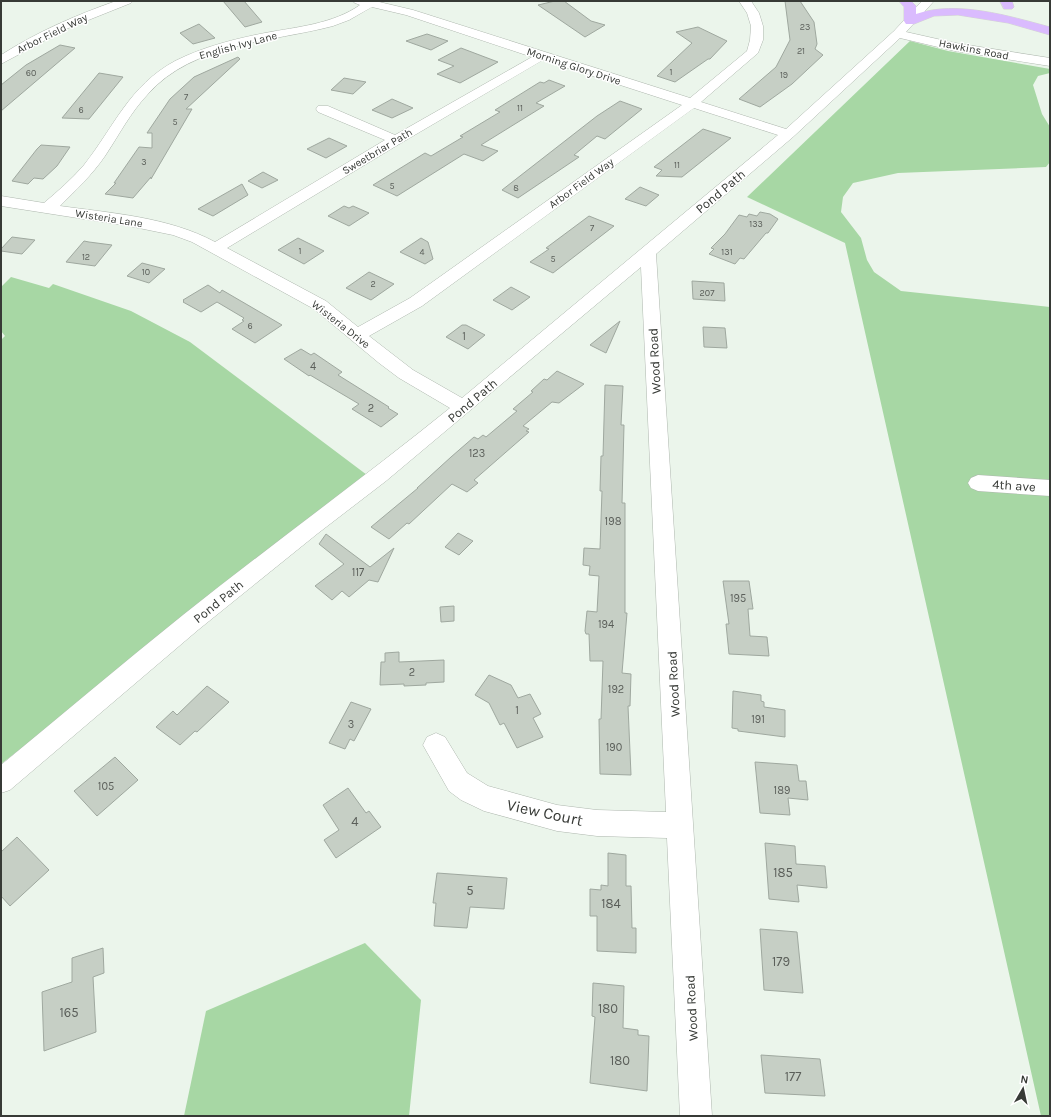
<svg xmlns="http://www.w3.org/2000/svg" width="1051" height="1117" viewBox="0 0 1051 1117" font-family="Karla,sans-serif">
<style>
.green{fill:#a7d7a4}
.building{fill:#c6cfc5;stroke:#9fa89f}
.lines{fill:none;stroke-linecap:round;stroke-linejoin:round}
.minor-casing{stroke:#aeb7ae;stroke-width:1}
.highway-casing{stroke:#d3d4d3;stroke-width:1}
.minor{fill:#fff;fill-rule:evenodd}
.highway{fill:#dabbfe;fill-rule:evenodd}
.labels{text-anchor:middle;stroke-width:3;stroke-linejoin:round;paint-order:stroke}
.far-number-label{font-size:9px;fill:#5b5f5a}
.far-street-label{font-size:11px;fill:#373a36;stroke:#fff}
.number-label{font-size:11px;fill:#5b5f5a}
.street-label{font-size:13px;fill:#373a36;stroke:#fff}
.near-number-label{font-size:13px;fill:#5b5f5a}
.near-street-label{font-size:16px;fill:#373a36;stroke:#fff}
</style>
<rect width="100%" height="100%" fill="#ebf5eb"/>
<g class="green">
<path d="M910 41 948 51 1050 69V73L1038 76 1033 85 1042 114 1050 127V162L1046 167 898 173 853 183 843 197 841 212 861 238 867 260 874 272 901 291 1050 307V1116H1041L845 243 747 197Z"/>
<path d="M11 277 49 288 53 284 131 311 190 342 371 478 1 764V340L5 336 1 331V287Z"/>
<path d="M365 943 421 1000 409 1116H184L206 1011Z"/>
</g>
<g class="building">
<path d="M223 1H244L262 22 245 27Z"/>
<path d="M555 1H564L591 21 605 25 585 37 538 5Z"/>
<path d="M785 1H800L814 22 817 44 815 49 823 55 792 84 760 107 739 99 776 67 790 40Z"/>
<path d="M199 24 215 38 193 44 180 33Z"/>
<path d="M698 27 727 41 710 59H708L675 82 657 76 692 43 676 32Z"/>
<path d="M427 34 448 41 431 50 406 41Z"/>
<path d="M60 45 75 48 1 111V85L26 65Z"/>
<path d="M461 48 498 62 460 83 437 74 454 66 438 60Z"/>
<path d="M238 57 240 59 186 109H192L151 179V177L133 198 105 194 116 183H114L139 147 152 148V133H147L170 99 194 77Z"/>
<path d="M99 73 123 77 89 119 62 118Z"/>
<path d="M344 78 366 82 353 94 331 90Z"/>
<path d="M549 80 565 86 536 103 544 106 481 145 498 151 483 161 464 154 397 196 373 185 425 153 431 156 463 137 460 136 500 112 495 110 540 82 544 83Z"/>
<path d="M392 99 413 108 392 118 372 110Z"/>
<path d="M620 101 642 109 605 139 597 136 574 155 579 157 518 198 502 190 597 116Z"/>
<path d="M703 129 731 138 682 177 656 176 662 170 654 167Z"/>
<path d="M329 138 347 146 326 158 307 149Z"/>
<path d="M41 145 70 147 57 166 43 179 34 178 28 184 12 181 37 149Z"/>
<path d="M263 172 278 180 262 188 248 181Z"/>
<path d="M242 184 248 195 213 216 198 209Z"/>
<path d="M640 187 659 195 646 206 625 199Z"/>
<path d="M344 206 349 208 353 206 369 213 349 226 328 216Z"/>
<path d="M760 212 770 214 778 219 768 233H766L744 259 740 258 735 264 709 254 714 249 711 248 725 234 739 215 747 217 749 214 757 216Z"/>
<path d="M589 216 614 226 553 273 530 262 549 249 546 248Z"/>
<path d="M12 237 35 240 22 254 1 251V249Z"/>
<path d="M298 238 324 251 304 264 278 250Z"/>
<path d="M421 238 428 242 433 259 425 264 400 252Z"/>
<path d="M84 241 89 242 112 245 95 266 66 262Z"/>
<path d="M142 263 165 269 149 283 127 276Z"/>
<path d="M369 272 394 284 371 300 346 288Z"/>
<path d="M692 281 724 283 725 301 693 299Z"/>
<path d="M208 285 220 293 222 290 282 325 255 343 232 329 244 321 242 320 244 318 217 302 201 312 183 302 184 301 183 300Z"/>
<path d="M511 287 530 297 512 310 493 300Z"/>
<path d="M620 321 606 353 590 345Z"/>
<path d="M462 325H466L485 335 468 349 446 337Z"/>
<path d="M703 327 725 328 727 348 704 347Z"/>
<path d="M301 349 311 355 314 353 342 372 338 375 389 407 388 408 398 414 381 427 352 409 359 404 310 375 309 376 284 359Z"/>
<path d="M557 371 584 384 559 403 552 402 523 426 529 429 526 431 529 432 474 480 478 483 467 492 452 484 409 524 407 523 389 539 371 527 418 488H417L451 457 474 437 478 439 483 435 486 437 517 411 513 409 533 392 531 391 544 379 547 380Z"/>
<path d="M605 385 623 386 621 425H624L622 503H625V613H627L622 673 631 674 630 706H628L631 775 600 774 599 719H601L603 661H590L589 634H586L585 631 587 611 597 612 599 576 589 575 590 566 583 565 584 548 600 549 602 491H600L601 456H603Z"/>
<path d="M458 533 473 541 459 555 445 547Z"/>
<path d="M326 534 370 567 394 548 378 582 369 580 349 597 342 591 332 600 315 586 344 564 319 544Z"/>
<path d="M723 581H749L753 609H748L750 636 767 637 769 656 729 654 726 624H729Z"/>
<path d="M454 606V621L441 622 440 607Z"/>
<path d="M399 652V662L444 660V682L426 683V685L404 686V684L380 685 381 662H385V653Z"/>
<path d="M489 675 511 685 518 698 530 694 541 714 533 718 543 737 517 748 504 723 500 725 489 703 475 695Z"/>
<path d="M207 686 229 702 197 732 195 731 180 745 156 727 173 711 177 715Z"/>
<path d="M733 691 761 695V701L764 702V707L785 710V737L738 731V729L732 728Z"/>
<path d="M351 702 371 709 354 741 350 739 345 749 329 743Z"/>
<path d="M115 757 138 780 97 816 74 791Z"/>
<path d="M755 762 797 765 799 781H806L808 800 788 798 790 815 760 813Z"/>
<path d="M348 788 366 813 369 811 381 827 336 858 324 840 339 830 323 805Z"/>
<path d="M17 837 49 870 10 906 1 896V852Z"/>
<path d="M765 843 795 846 796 864 825 866 827 888 797 885 799 902 769 899Z"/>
<path d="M608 853 626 855V886H631L632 928H636V953L597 951V916H590V889L601 890V885L608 886Z"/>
<path d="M437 873 507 878 504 909 470 907 467 928 434 926 436 903H433Z"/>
<path d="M760 929 797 932 803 993 764 990Z"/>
<path d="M103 948 104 973 93 977 96 1032 44 1051 42 992 72 982V958Z"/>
<path d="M593 983 624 986 623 1028 638 1030V1035L649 1036 647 1091 590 1083 595 1017 592 1016Z"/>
<path d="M761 1055 820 1059 825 1096 765 1093Z"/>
</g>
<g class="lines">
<defs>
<g id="minor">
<path d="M116 1H133L131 3 66 29 1 64V55C37 32 76 15 116 1Z"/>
<path d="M353 1H375L413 10 690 98 747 51 750 40 751 26 747 13 739 1H751L759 13 763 26V40L758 53 701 102 786 129 894 31 922 1H934L906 32 955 43 1050 58V66L955 51 900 38 793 137 656 254 712 1116H680L667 838 597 836 557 831 484 811 461 800 449 791 423 745 427 737 436 733 445 737 467 773 488 786 557 805 597 810 666 812 641 267 386 481 317 534 198 630 10 790 1 793V765C62 715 122 664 183 615 271 545 362 479 450 408L399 378 379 363 314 309 192 242 173 235 129 226 1 206V196L44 203C58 191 72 179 84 165 114 127 129 86 175 61 203 47 234 39 265 33 297 27 333 24 360 5L355 3ZM372 7 406 15 532 57 395 135 328 106H318L316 109 318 112 385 140 215 242C169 217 110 213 60 206 76 190 92 175 105 156 119 135 130 113 148 94 193 43 272 42 333 26L349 20ZM543 60 682 105 410 298 358 327 326 301 227 248 401 143ZM694 108 778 135 462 398 413 370 369 336 422 306Z"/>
<path d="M978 475 1050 480V496L978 491 971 488 968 483 971 478Z"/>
</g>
<g id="highway">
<path d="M899 1H911L916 6V14C957 0 1009 16 1050 27V35L1008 23 958 15 934 16 914 24H906L904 21V7Z"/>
<path d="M1000 1H1012L1014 7 1012 9H1004Z"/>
</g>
</defs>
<use href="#minor" class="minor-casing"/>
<use href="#highway" class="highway-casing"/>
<use href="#minor" class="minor"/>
<use href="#highway" class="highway"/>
</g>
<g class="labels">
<g class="far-number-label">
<text x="805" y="30">23</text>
<text x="801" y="54">21</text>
<text x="671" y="75">1</text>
<text x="31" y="76">60</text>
<text x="784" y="78">19</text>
<text x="186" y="100">7</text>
<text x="520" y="111">11</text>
<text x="81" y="113">6</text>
<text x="175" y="125">5</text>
<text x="144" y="165">3</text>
<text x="677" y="168">11</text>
<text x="392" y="189">5</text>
<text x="516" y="191">8</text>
<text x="756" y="227">133</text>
<text x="592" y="231">7</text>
<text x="300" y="254">1</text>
<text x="422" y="255">4</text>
<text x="727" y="255">131</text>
<text x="86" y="260">12</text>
<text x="553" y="262">5</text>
<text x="146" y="275">10</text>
<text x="373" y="287">2</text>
<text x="707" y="296">207</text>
<text x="250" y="329">6</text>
</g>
<g class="far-street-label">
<text transform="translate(52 33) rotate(-26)" y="4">Arbor Field Way</text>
<text transform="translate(238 45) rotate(-15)" y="4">English Ivy Lane</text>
<text transform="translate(974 49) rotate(11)" y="4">Hawkins Road</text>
<text transform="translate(574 66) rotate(18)" y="4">Morning Glory Drive</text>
<text transform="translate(377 151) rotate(-31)" y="4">Sweetbriar Path</text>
<text transform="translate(581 183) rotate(-36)" y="4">Arbor Field Way</text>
<text transform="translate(109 218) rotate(9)" y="4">Wisteria Lane</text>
<text transform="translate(341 324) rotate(38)" y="4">Wisteria Drive</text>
</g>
<g class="number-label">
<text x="464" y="340">1</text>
<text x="313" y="370">4</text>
<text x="371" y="412">2</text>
<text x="477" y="457">123</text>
<text x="613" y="525">198</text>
<text x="358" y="576">117</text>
<text x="738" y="602">195</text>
<text x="606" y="628">194</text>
<text x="412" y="676">2</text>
<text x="616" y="693">192</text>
<text x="517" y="714">1</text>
<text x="758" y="723">191</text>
<text x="351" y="728">3</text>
<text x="614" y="751">190</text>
<text x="106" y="790">105</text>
<text x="782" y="794">189</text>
</g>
<g class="street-label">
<text transform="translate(720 191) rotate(-40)" y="5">Pond Path</text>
<text transform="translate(654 361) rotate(-93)" y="5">Wood Road</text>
<text transform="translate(472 400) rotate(-40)" y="5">Pond Path</text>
<text transform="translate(1014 485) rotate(4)" y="5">4th ave</text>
<text transform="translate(218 601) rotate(-39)" y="5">Pond Path</text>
<text transform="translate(673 684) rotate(-93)" y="5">Wood Road</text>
<text transform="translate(691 1008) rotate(-93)" y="5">Wood Road</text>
</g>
<g class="near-number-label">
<text x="355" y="826">4</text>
<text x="783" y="877">185</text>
<text x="470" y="895">5</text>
<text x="611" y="908">184</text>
<text x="781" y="966">179</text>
<text x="608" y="1013">180</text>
<text x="69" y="1017">165</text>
<text x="620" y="1065">180</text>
<text x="793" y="1081">177</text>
</g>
<g class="near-street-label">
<text transform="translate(545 812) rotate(12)" y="6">View Court</text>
</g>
</g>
<rect width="1051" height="1117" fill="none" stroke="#373a36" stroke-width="4"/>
<g transform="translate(1023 1089) rotate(9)" stroke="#ffffff" stroke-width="3" paint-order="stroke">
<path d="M0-3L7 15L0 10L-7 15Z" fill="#373a36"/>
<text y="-6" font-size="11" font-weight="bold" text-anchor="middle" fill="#373a36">N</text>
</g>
</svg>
